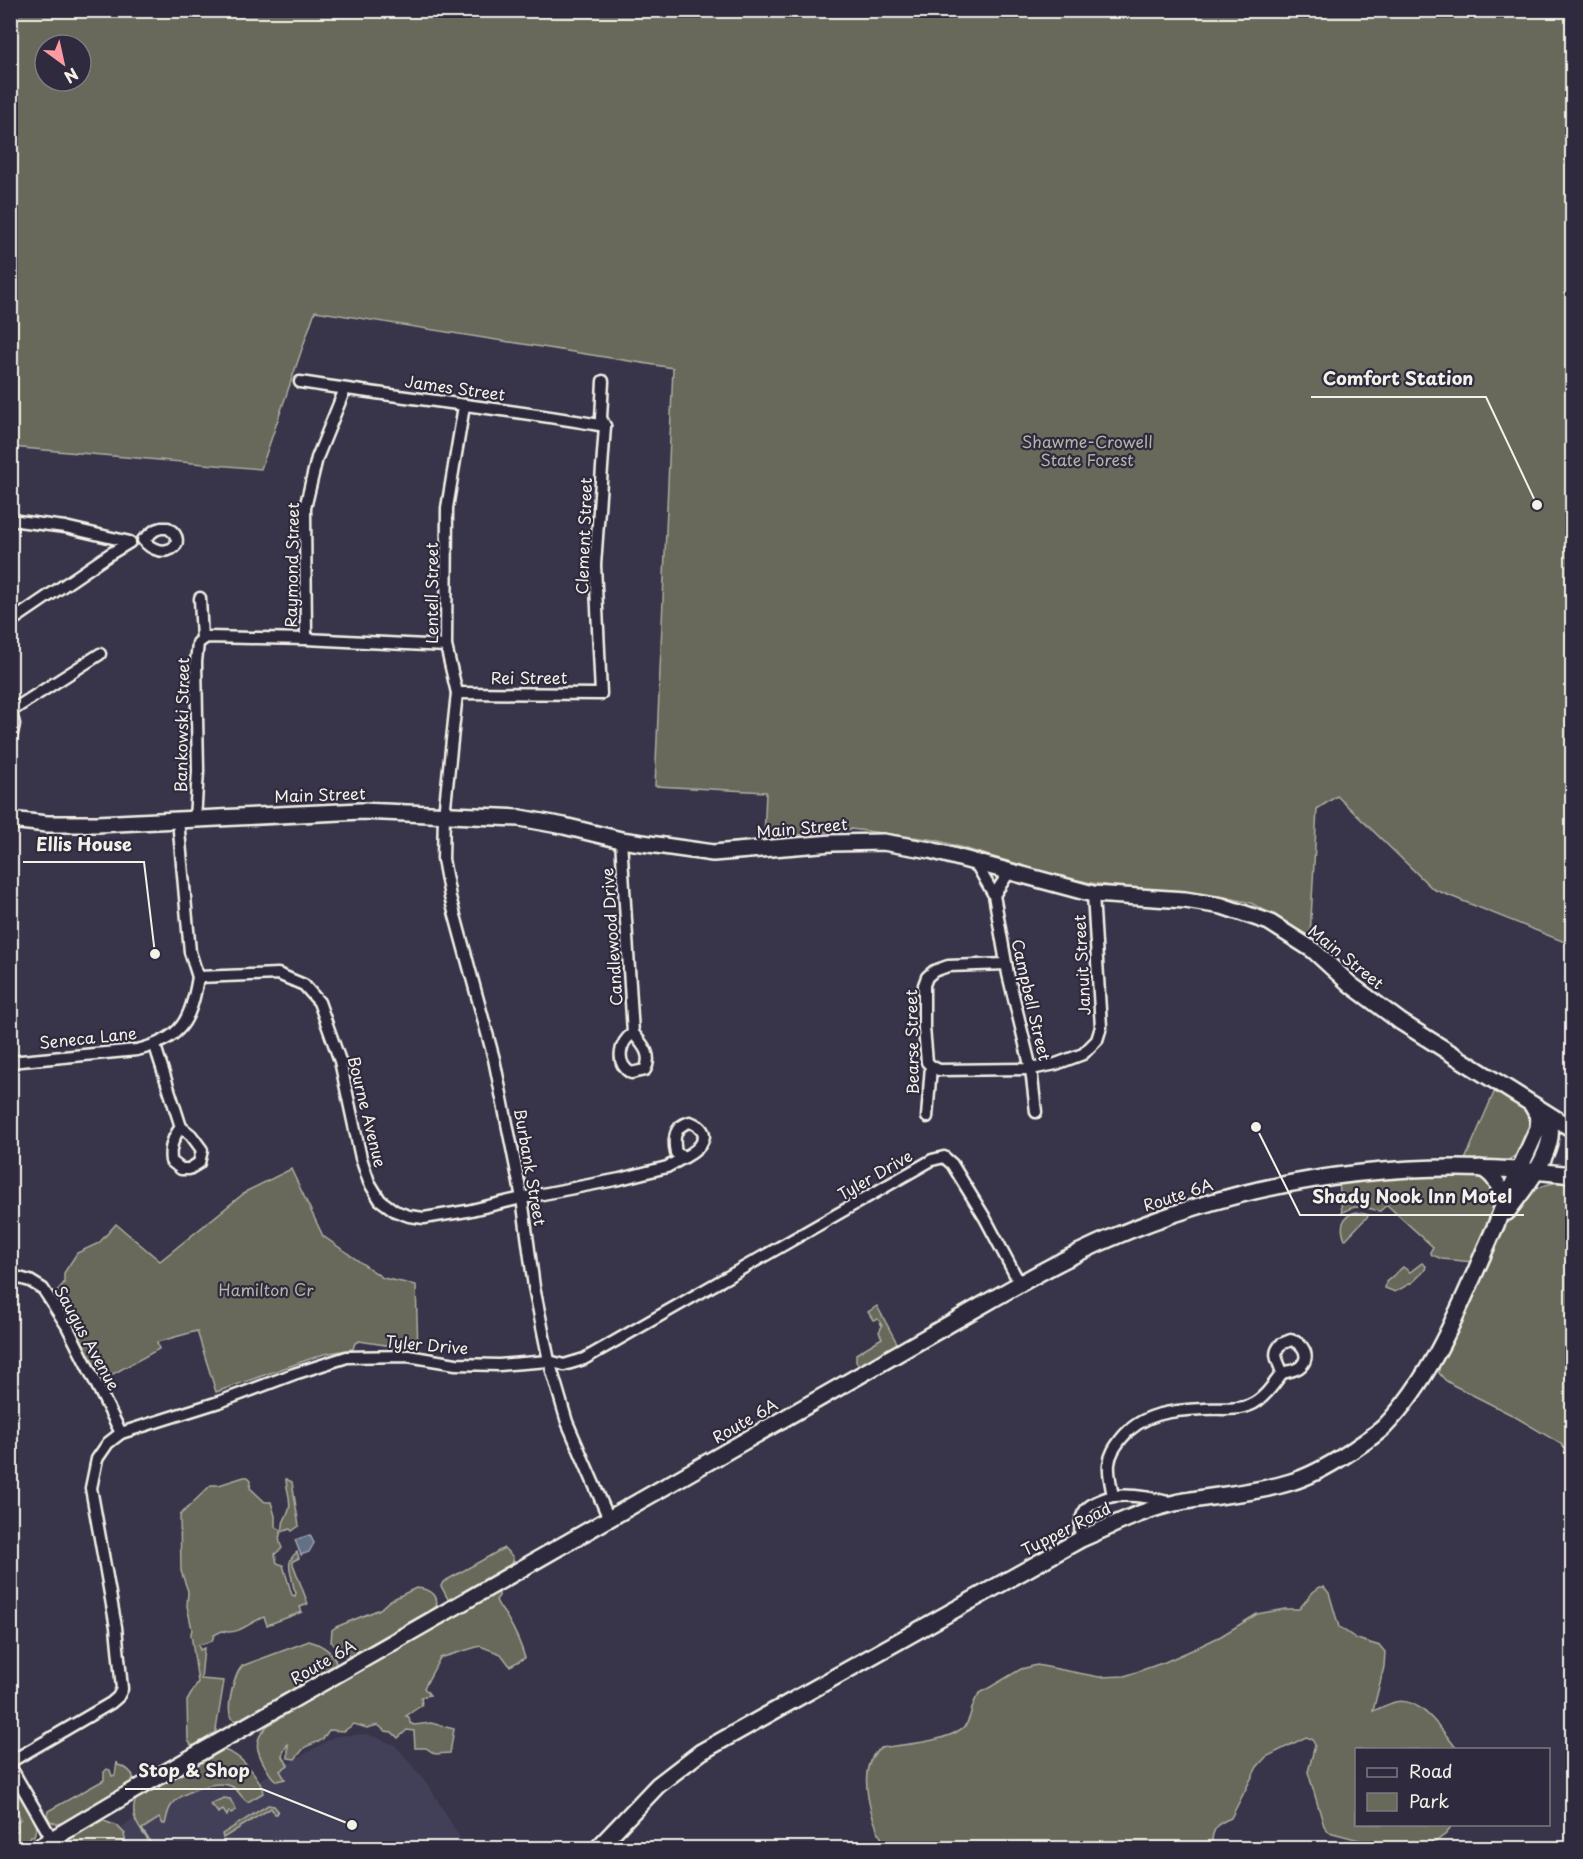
<svg xmlns="http://www.w3.org/2000/svg" width="1583" height="1859" viewBox="0 0 1583 1859" font-family="'Playpen Sans',sans-serif">
<style>
.built{fill:#434158}
.green{fill:#67695a;stroke:#aeada1;stroke-width:1.5;fill-rule:evenodd}
.water{fill:#646f86;stroke:#9ea3ad;stroke-width:1.5}
.lines{fill:none;stroke-linecap:round;stroke-linejoin:round}
.street-casing{stroke:#f4f1e8;stroke-width:15}
.secondary-casing{stroke:#f4f1e8;stroke-width:20}
.street{stroke:#2f2a3d;stroke-width:10}
.secondary{stroke:#2f2a3d;stroke-width:15}
.labels{text-anchor:middle;stroke-width:4.5;stroke-linejoin:round;paint-order:stroke}
.street-label{font-size:16px;fill:#f4f1e8;stroke:#2f2a3d}
.park-label{font-size:16px;fill:#b5b4a8;stroke:#2f2a3d}
.leader{fill:none;stroke:#f4f1e8;stroke-width:2}
.callout-dot{fill:#f4f1e8;stroke:#2f2a3d;stroke-width:2}
.callout-label{font-size:18px;text-anchor:middle;font-weight:bold;fill:#f4f1e8;stroke:#2f2a3d;stroke-width:4.5;stroke-linejoin:round;paint-order:stroke}
</style>
<rect width="100%" height="100%" fill="#383449"/>
<filter id="ink" filterUnits="userSpaceOnUse"><feTurbulence type="fractalNoise" baseFrequency=".0167" numOctaves="2"/><feDisplacementMap in="SourceGraphic" scale="12" xChannelSelector="R" yChannelSelector="G"/><feConvolveMatrix kernelMatrix="1 2 1 2 8 2 1 2 1" color-interpolation-filters="sRGB"/></filter>
<g filter="url(#ink)">
<g class="built">
<path d="M1572 1653V1769L1564 1732V1709L1568 1663Z"/>
<path d="M367 1734 395 1745 429 1786 466 1848H87L199 1780 223 1779 244 1789 336 1736Z"/>
</g>
<g class="green">
<path d="M10 11H1572V945L1433 889 1337 796 1317 809 1310 937 1278 918 1251 903 1220 896 1134 889 1091 883 1048 873 936 840 851 829 764 839 766 792 655 786 673 368 315 311 261 469 11 447ZM45 45H81V81H45Z"/>
<path d="M1496 1088 1531 1111 1534 1121C1513 1168 1514 1162 1464 1162Z"/>
<path d="M291 1169 323 1236 383 1278 416 1285 418 1350 359 1341 355 1343 353 1349 324 1354 216 1392 197 1331 157 1342 159 1349 102 1380 55 1293 64 1283V1273L77 1253 99 1243 116 1224 160 1261 247 1191Z"/>
<path d="M1458 1174 1478 1176 1484 1179 1493 1188 1497 1207 1473 1262 1442 1259 1432 1255 1430 1252 1433 1247 1387 1205 1380 1211C1365 1208 1356 1203 1342 1213L1339 1182 1378 1177Z"/>
<path d="M1564 1181 1572 1182V1458L1561 1444 1512 1415 1453 1385 1445 1380 1439 1373V1367L1501 1229C1510 1214 1521 1198 1536 1189 1544 1184 1555 1183 1564 1181Z"/>
<path d="M1355 1212 1369 1215 1345 1240C1340 1228 1341 1217 1355 1212Z"/>
<path d="M1422 1263 1426 1266 1425 1270 1413 1282 1395 1292 1385 1288 1386 1282 1403 1267 1410 1272Z"/>
<path d="M877 1306 898 1345 862 1368 856 1362V1354L882 1338 879 1332 882 1326 878 1319 873 1320 868 1312Z"/>
<path d="M244 1477H248L251 1480 250 1488 265 1502H271L275 1516V1526L281 1530 283 1528C282 1519 287 1518 289 1510 292 1499 286 1490 286 1479L292 1482 299 1526 292 1531 290 1529 281 1532C278 1537 279 1542 282 1548L275 1554 277 1563 283 1565 292 1595 295 1596 296 1593C293 1588 293 1584 292 1579 289 1567 287 1560 297 1552L299 1558 293 1561V1564L308 1604 300 1607 302 1612 267 1625 264 1617C250 1622 238 1636 222 1631L214 1635 212 1641 198 1645 200 1650 204 1648 201 1679 224 1681 215 1736 197 1746 191 1745 188 1740 187 1701 198 1682 191 1634 192 1629 187 1606 188 1591 181 1571 180 1515 211 1485H219Z"/>
<path d="M504 1548 513 1557V1565L453 1600 448 1599 441 1586 443 1582Z"/>
<path d="M1320 1587H1324L1329 1593 1339 1627 1357 1639 1380 1646 1385 1652 1384 1667 1373 1711C1380 1708 1388 1704 1395 1702 1421 1696 1443 1732 1457 1749L1356 1750V1824L1452 1825 1446 1834 1427 1848H1364L1363 1841 1329 1832 1324 1826 1308 1772 1315 1745 1312 1739 1306 1737 1266 1757 1257 1767 1231 1818C1215 1824 1211 1832 1212 1848H887C872 1825 853 1766 881 1748 902 1744 955 1742 967 1723 973 1712 971 1702 980 1693L1021 1669 1037 1665 1099 1677 1125 1676 1165 1662 1192 1650 1221 1636 1257 1614 1285 1609H1299L1313 1592Z"/>
<path d="M416 1588C432 1589 442 1596 434 1613L352 1658 331 1642 332 1630 336 1627 380 1609 389 1601Z"/>
<path d="M499 1592V1596L496 1600C499 1608 505 1613 509 1621 516 1633 521 1645 525 1658L510 1666 501 1654 480 1646 440 1658 424 1688 430 1695 421 1697 422 1705 406 1716 409 1717 410 1723 414 1725 431 1723 454 1729 450 1753 435 1754 426 1748H415L414 1731 407 1730 398 1738 392 1732 385 1731 378 1725 367 1728 354 1724 344 1731 329 1730 322 1740 305 1747 295 1759 288 1758V1743L282 1755 288 1765 280 1771 285 1779 277 1781C271 1778 269 1772 265 1766 256 1750 253 1741 267 1726L347 1677Z"/>
<path d="M309 1641C321 1644 340 1655 335 1669L248 1718 237 1722 231 1718C226 1707 234 1675 242 1666Z"/>
<path d="M220 1750C237 1750 261 1777 263 1793L248 1802C241 1798 239 1790 231 1786 215 1779 181 1792 171 1806 167 1812 167 1818 165 1824H163L159 1818 142 1829 154 1848C144 1834 126 1817 137 1797L212 1753Z"/>
<path d="M117 1762 118 1765C126 1767 135 1773 133 1782L66 1822 57 1824 50 1821 47 1815 48 1811 104 1780V1772L107 1769 110 1770 112 1776 115 1775Z"/>
<path d="M10 1776 37 1825 34 1836H31C28 1844 18 1848 11 1848V1834L18 1830 15 1823 21 1819 11 1800Z"/>
<path d="M224 1798 230 1799 236 1810 231 1813 229 1811 227 1816 223 1810 218 1813 213 1806H211L210 1804Z"/>
<path d="M268 1805 274 1806 278 1811 277 1814H275L271 1808 223 1838 222 1834Z"/>
<path d="M104 1821 117 1826 125 1834 124 1835 126 1842 122 1848H56L97 1823Z"/>
</g>
<path class="water" d="M310 1535 314 1543 309 1552 301 1555 295 1540Z"/>
<g class="lines">
<defs>
<g id="street">
<path d="M300 382C402 398 504 408 605 426"/>
<path d="M464 406 447 508 446 646 457 693 444 815 443 859 450 897 494 1059 522 1198 534 1287 549 1361 567 1422 609 1519"/>
<path d="M10 520 65 527 130 542 110 554 10 622"/>
<path d="M161 528H168C192 544 162 563 143 540L155 530Z"/>
<path d="M306 639 305 508 317 458 345 389"/>
<path d="M202 640 207 637 306 639 446 646"/>
<path d="M457 693 601 694 595 565 605 426 601 418 603 381"/>
<path d="M10 709 14 724 10 743"/>
<path d="M11 711 100 654"/>
<path d="M195 819 198 771 196 662 198 643 202 640 200 598"/>
<path d="M178 820 190 952 198 977 278 974 304 985 319 1002 340 1061 361 1158 369 1182 380 1200 395 1211 409 1216 424 1218 467 1211 522 1198 620 1179 667 1167 685 1157"/>
<path d="M621 840 633 1033C643 1045 653 1055 645 1070L631 1073C615 1063 619 1043 633 1033"/>
<path d="M975 862 994 895 1008 974 1031 1069 1036 1112"/>
<path d="M994 895 1010 871"/>
<path d="M155 1046 181 1127 191 1135 202 1150 199 1163 189 1169H181L171 1161C169 1147 173 1137 181 1127"/>
<path d="M10 1062 137 1050C182 1039 191 1020 198 977"/>
<path d="M931 1066 939 1070 1031 1069 1056 1064 1083 1054 1097 1040 1101 1027 1093 894"/>
<path d="M927 1117 931 1066 927 1062 924 1028V985L927 977 934 971 948 966 1006 964"/>
<path d="M690 1122C715 1131 702 1148 685 1157L676 1153C673 1138 674 1126 690 1122Z"/>
<path d="M10 1279 16 1277 30 1281 43 1289 67 1326 121 1433"/>
<path d="M1291 1340C1303 1343 1311 1356 1301 1366 1296 1371 1288 1371 1282 1373 1279 1361 1271 1355 1281 1344Z"/>
<path d="M1113 1496C1134 1494 1151 1497 1171 1503"/>
<path d="M1081 1539C1077 1511 1087 1503 1113 1496 1111 1485 1108 1474 1109 1464 1110 1454 1115 1447 1121 1439 1141 1413 1173 1410 1204 1409 1218 1408 1237 1411 1250 1405 1263 1400 1274 1384 1282 1373"/>
<path d="M10 1762 111 1703 118 1697 122 1689 116 1627 91 1488 97 1459 108 1443 121 1433 222 1401 294 1374 347 1357 408 1356 456 1364 499 1365 549 1361 564 1365 584 1359 932 1160 944 1157 952 1164 985 1218 1020 1284"/>
<path d="M10 1766 52 1839"/>
</g>
<g id="secondary">
<path d="M10 820 47 824H97L361 811 520 818 564 826 621 840 713 853 832 843 883 842 930 850 1093 894 1185 900 1222 906 1269 922 1313 950 1351 985 1401 1022 1572 1129"/>
<path d="M1480 1168C1496 1174 1502 1190 1503 1206"/>
<path d="M1507 1212C1523 1190 1568 1139 1543 1112"/>
<path d="M37 1848 133 1791 986 1303C1026 1280 1068 1256 1111 1238 1259 1175 1413 1156 1572 1175"/>
<path d="M598 1848 658 1785 701 1752 1081 1539C1112 1526 1142 1510 1175 1503 1213 1495 1253 1494 1291 1482 1311 1476 1330 1465 1347 1454 1360 1445 1373 1437 1384 1427 1437 1373 1465 1293 1496 1225L1503 1206 1538 1128 1539 1118 1532 1105"/>
</g>
</defs>
<use href="#street" class="street-casing"/>
<use href="#secondary" class="secondary-casing"/>
<use href="#street" class="street"/>
<use href="#secondary" class="secondary"/>
</g>
</g>
<g class="labels">
<g class="street-label">
<text transform="translate(455 388) rotate(8)" y="6">James Street</text>
<text transform="translate(584 536) rotate(-88)" y="6">Clement Street</text>
<text transform="translate(292 565) rotate(-89)" y="6">Raymond Street</text>
<text transform="translate(432 593) rotate(-90)" y="6">Lentell Street</text>
<text x="529" y="684">Rei Street</text>
<text transform="translate(182 725) rotate(-89)" y="6">Bankowski Street</text>
<text transform="translate(320 795) rotate(-2)" y="6">Main Street</text>
<text transform="translate(802 828) rotate(-5)" y="6">Main Street</text>
<text transform="translate(612 937) rotate(-94)" y="6">Candlewood Drive</text>
<text transform="translate(1346 957) rotate(39)" y="6">Main Street</text>
<text transform="translate(1082 965) rotate(-93)" y="6">Januit Street</text>
<text transform="translate(1031 1000) rotate(77)" y="6">Campbell Street</text>
<text transform="translate(88 1038) rotate(-6)" y="6">Seneca Lane</text>
<text transform="translate(912 1042) rotate(-91)" y="6">Bearse Street</text>
<text transform="translate(367 1112) rotate(76)" y="6">Bourne Avenue</text>
<text transform="translate(530 1167) rotate(80)" y="6">Burbank Street</text>
<text transform="translate(875 1175) rotate(-30)" y="6">Tyler Drive</text>
<text transform="translate(1178 1195) rotate(-18)" y="6">Route 6A</text>
<text transform="translate(87 1338) rotate(61)" y="6">Saugus Avenue</text>
<text transform="translate(427 1345) rotate(5)" y="6">Tyler Drive</text>
<text transform="translate(745 1421) rotate(-30)" y="6">Route 6A</text>
<text transform="translate(1066 1529) rotate(-27)" y="6">Tupper Road</text>
<text transform="translate(323 1662) rotate(-30)" y="6">Route 6A</text>
</g>
<g class="park-label">
<text x="1087" y="448">Shawme-Crowell<tspan x="1087" dy="18">State Forest</tspan></text>
<text x="266" y="1296">Hamilton Cr</text>
</g>
</g>
<path class="leader" d="M1537 505L1486 397H1311M155 954L144 862H23M1256 1127L1300 1215H1524M352 1825L262 1789H125"/>
<g class="callout-dot">
<circle cx="1537" cy="505" r="6"/>
<circle cx="155" cy="954" r="6"/>
<circle cx="1256" cy="1127" r="6"/>
<circle cx="352" cy="1825" r="6"/>
</g>
<g class="callout-label">
<text x="1398" y="385">Comfort Station</text>
<text x="84" y="851">Ellis House</text>
<text x="1412" y="1203">Shady Nook Inn Motel</text>
<text x="194" y="1777">Stop &amp; Shop</text>
</g>
<rect width="1583" height="1859" fill="none" stroke="#2f2a3d" stroke-width="36"/>
<rect x="18" y="18" width="1547" height="1823" fill="none" stroke="#f4f1e8" stroke-width="2" filter="url(#ink)"/>
<rect x="1355" y="1748" width="195" height="78" fill="#2f2a3d" stroke="#7e7a81" stroke-width="1.5"/>
<rect x="1367" y="1768" width="30" height="9" fill="#2f2a3d" stroke="#7e7a81" stroke-width="1.5"/>
<text x="1409" y="1778" font-size="18" fill="#f4f1e8">Road</text>
<rect x="1367" y="1793" width="30" height="18" fill="#67695a" stroke="#7e7a81" stroke-width="1.5"/>
<text x="1409" y="1808" font-size="18" fill="#f4f1e8">Park</text>
<g transform="translate(63 63) rotate(147)"><circle r="28" fill="#2f2a3d" stroke="#7e7a81" stroke-width="1.5"/>
<path d="M0-4.5L10 22L0 15L-10 22Z" fill="#ff9aa2"/>
<text y="-9" font-size="16" font-weight="bold" text-anchor="middle" fill="#f4f1e8">N</text>
</g>
</svg>
